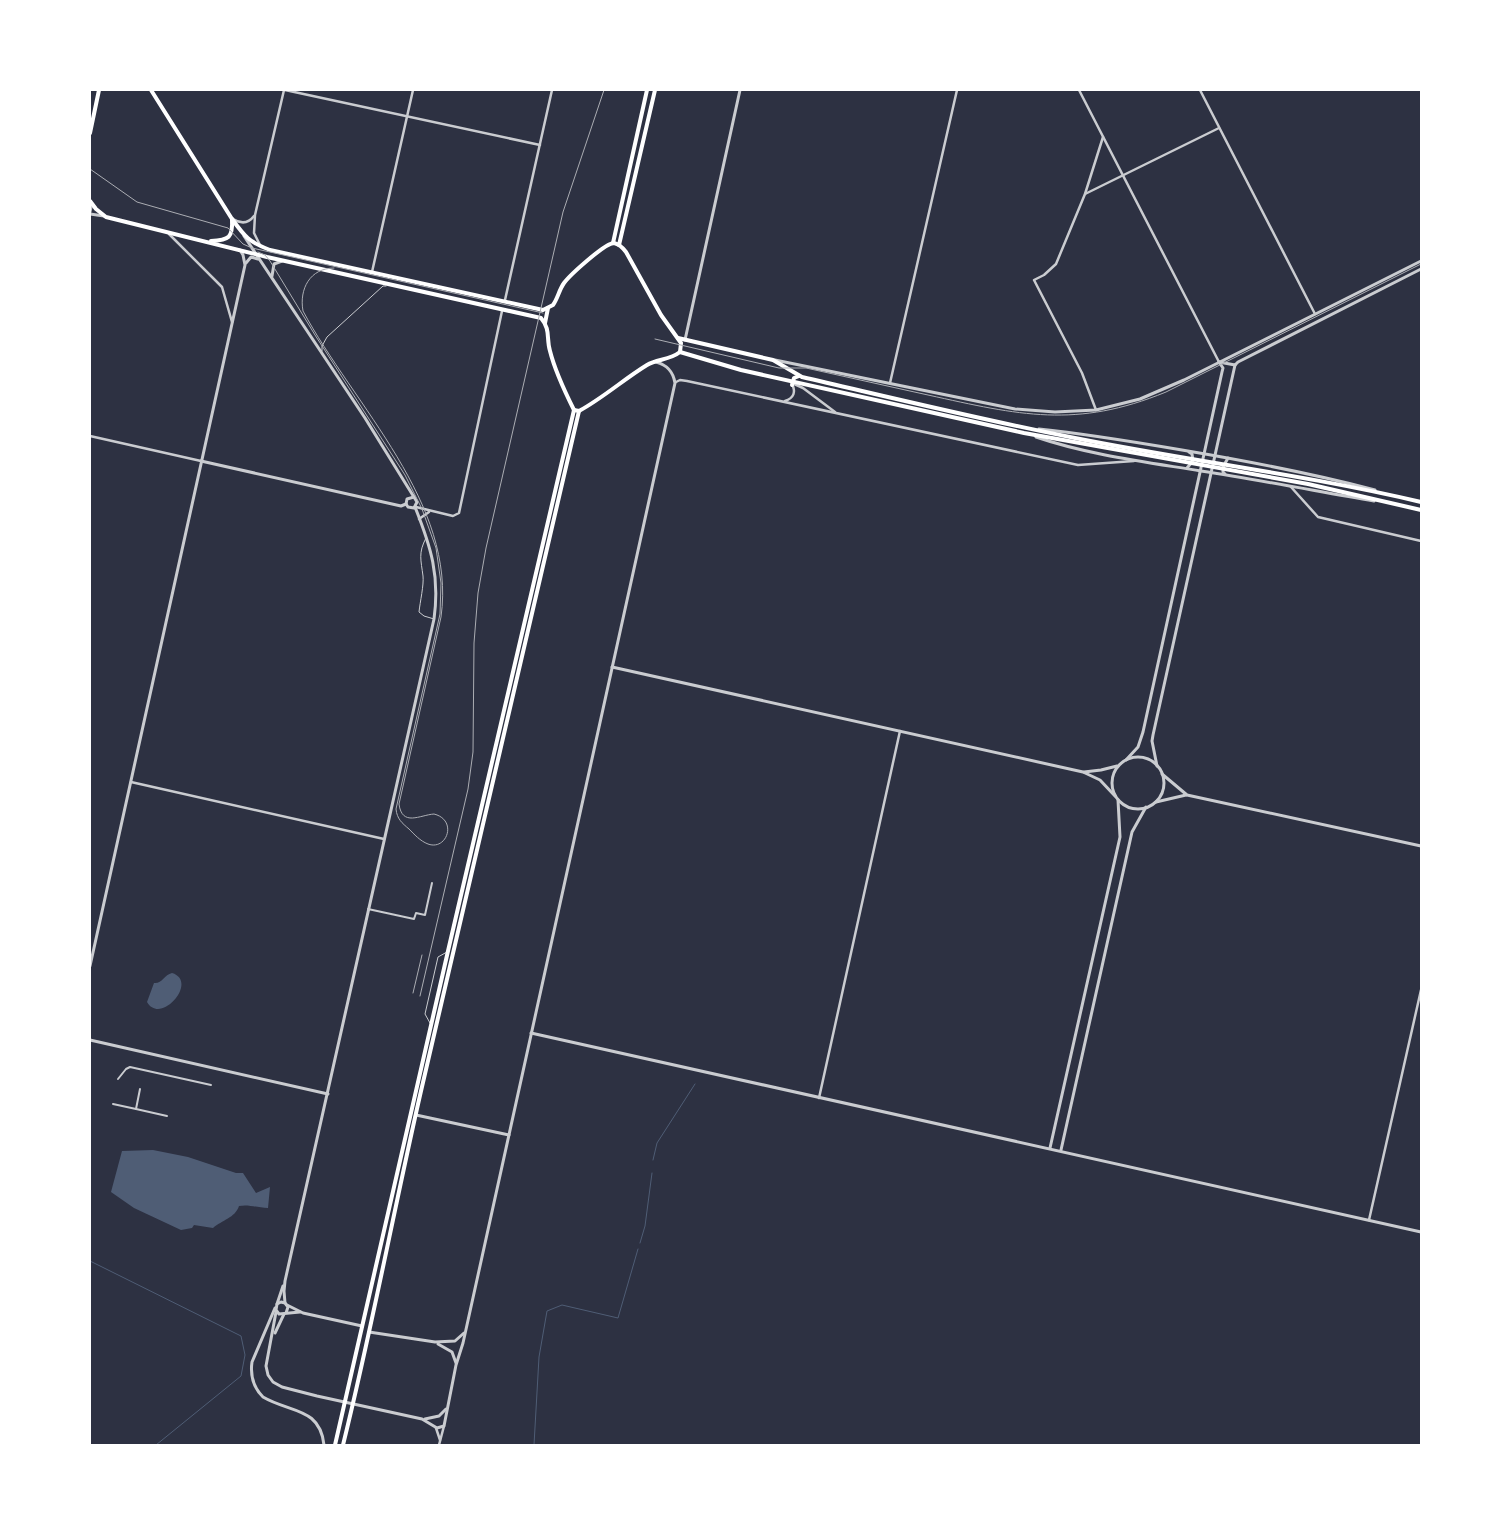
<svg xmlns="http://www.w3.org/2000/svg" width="1511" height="1535" viewBox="0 0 1511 1535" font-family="'IBM Plex Serif',serif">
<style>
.water{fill:#4f5d75}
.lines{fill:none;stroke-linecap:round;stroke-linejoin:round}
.stream{stroke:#4f5d75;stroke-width:1}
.service{stroke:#caccd0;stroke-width:1}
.pedestrian{stroke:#caccd0;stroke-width:2}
.minor{stroke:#caccd0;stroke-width:2.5}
.tertiary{stroke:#caccd0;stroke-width:3}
.primary{stroke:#fff;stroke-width:4}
.trunk{stroke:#fff;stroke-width:4}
.tram{stroke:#abadb3;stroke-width:1}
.rail{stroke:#abadb3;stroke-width:1}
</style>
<rect width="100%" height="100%" fill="#2d3142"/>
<g class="water">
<path d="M172 973C199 981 161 1026 147 1002L154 983C162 984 164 975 172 973Z"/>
<path d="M153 1150 188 1157 236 1173H243L256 1193 270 1187 268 1208C258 1208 249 1204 239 1206 235 1218 222 1220 213 1228L194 1225 192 1228 181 1230 134 1208 111 1192 122 1151Z"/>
</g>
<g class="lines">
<g class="stream">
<path d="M653 1160 657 1143 695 1084"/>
<path d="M640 1243 645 1226 652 1173"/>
<path d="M90 1261 241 1336 245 1355 241 1376 156 1445"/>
<path d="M534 1445 539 1357 547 1311 562 1305 618 1318 638 1249"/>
</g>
<g class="service">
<path d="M322 351V346L327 337 383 286H386"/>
<path d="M426 538C418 553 421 560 423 576 424 585 420 602 419 612L424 616 434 619"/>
<path d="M430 1023 425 1014 438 957 447 952"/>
</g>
<g class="pedestrian">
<path d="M368 909 414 919 416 913 425 915 432 883"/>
<path d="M118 1079 126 1069 130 1067 211 1085"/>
<path d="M140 1089 136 1109 167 1116"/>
<path d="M113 1104 136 1109"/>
</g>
<g class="minor">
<path d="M285 90 540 145"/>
<path d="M1079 90 1219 362"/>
<path d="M1200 90 1315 314"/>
<path d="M1085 194 1219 128"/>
<path d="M90 213 92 204"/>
<path d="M233 219C241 224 248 224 254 216"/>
<path d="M169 234 222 287 232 322"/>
<path d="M260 245 254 233 255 215 284 90"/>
<path d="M372 272 413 90"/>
<path d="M505 300 552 90"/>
<path d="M676 382 680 380 687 381 1078 465 1134 461"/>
<path d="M792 383 803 388 835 412"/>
<path d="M890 383 957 90"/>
<path d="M785 401C794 398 796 392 792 384"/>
<path d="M1096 410 1082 373 1034 280 1044 275 1056 264 1085 194 1103 137"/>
<path d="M90 436 201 461"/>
<path d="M1291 487 1318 517 1421 541"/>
<path d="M416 507 453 516 459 513 502 311"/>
<path d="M419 519 429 512"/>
<path d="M131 782 384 839"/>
<path d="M819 1098 900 731"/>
<path d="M1369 1220 1421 990"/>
<path d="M436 1428 440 1440"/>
<path d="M439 1445 444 1426"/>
</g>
<g class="tertiary">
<path d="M90 214 104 216"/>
<path d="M244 236 365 418 417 502 414 508 408 507 406 504"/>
<path d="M246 263 251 257 258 259"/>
<path d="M272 276 274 264 282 261"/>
<path d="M685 340 740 90"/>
<path d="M775 360 1015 409 1055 412 1096 410 1140 399 1184 380 1421 261"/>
<path d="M1219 362 1235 365"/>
<path d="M1235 365 1238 362 1421 269"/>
<path d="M1039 429C1087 434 1135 442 1182 450 1247 461 1311 473 1375 490"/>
<path d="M1036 437C1089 455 1146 462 1201 471 1259 480 1316 491 1374 501"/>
<path d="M201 461 401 506 406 504"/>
<path d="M1187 468 1193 461 1192 454 1189 452"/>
<path d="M1225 474 1223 472V467L1228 458"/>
<path d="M406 504 407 499 414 497"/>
<path d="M612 667 1083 772 1100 780 1115 796"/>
<circle cx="1138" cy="783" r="26"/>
<path d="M1126 760 1138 747 1143 732 1222 372 1223 368 1219 362"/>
<path d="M1157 766 1152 741 1153 735 1235 365"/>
<path d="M1084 772 1101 770 1117 766"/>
<path d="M1162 774 1187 795 1421 846"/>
<path d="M1156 802 1186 795"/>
<path d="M90 966 245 265 243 255 240 250"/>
<path d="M531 1033 1421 1232"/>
<path d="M90 1040 328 1094"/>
<path d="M416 1115 509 1135"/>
<path d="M1050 1148 1120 837 1118 800"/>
<path d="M1061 1150 1132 832 1146 807"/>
<path d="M285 1303 284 1291 285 1281 434 619C440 576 431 547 415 507"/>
<path d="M277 1304 283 1286"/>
<path d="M287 1305 303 1313 362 1326"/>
<path d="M275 1308 252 1362C250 1376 253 1387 263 1397 290 1413 320 1407 324 1445"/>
<path d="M276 1312 266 1366 268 1375 273 1382 282 1387 317 1396 422 1419 437 1428 444 1426 456 1365 463 1343C536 1023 602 702 675 383 673 371 667 365 656 362"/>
<path d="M286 1313 288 1307 285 1303 281 1302 277 1304 276 1310 279 1314 300 1312"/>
<path d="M369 1332 435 1342 455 1341 464 1333"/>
<path d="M275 1333 284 1314"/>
<path d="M438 1344 452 1352 456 1363"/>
<path d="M425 1419 439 1416 446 1409"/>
</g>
<g class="primary">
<path d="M613 243 647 90"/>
<path d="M619 245 655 90"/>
<path d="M678 338 773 360 802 377C893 398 983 420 1075 438 1190 461 1307 475 1421 502"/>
<path d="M680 352 741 370 1024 433 1308 484 1421 510"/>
<path d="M792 385 794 378 799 376"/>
</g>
<g class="trunk">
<path d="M90 133 99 90"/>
<path d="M90 201 96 209 106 217 267 257 541 318C551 330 546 338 550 351 555 371 565 392 574 410L579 411C603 398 624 379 647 365 657 359 670 360 680 352L681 343 661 315 626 252C623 248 619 244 614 243 605 243 570 275 564 283 559 290 558 298 553 305L543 310 270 250C249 242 245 237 232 219L151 90"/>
<path d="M211 241C229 240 233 238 232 219"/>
<path d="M545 323 548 308"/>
<path d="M335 1445 448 951 574 410"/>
<path d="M343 1445C372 1328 394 1209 421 1091 473 864 527 638 579 411"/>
</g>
<g class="tram">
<path d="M90 169 137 202 228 228 243 244 252 248 543 313"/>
<path d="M258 252 265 255 270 261 315 335 405 475 422 509 436 548 441 583 440 614 396 809C397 819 402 823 409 829 414 834 420 841 428 844 447 851 458 820 434 814 420 815 402 827 399 804L441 617C457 503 354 406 303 311 299 289 310 268 334 268"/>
<path d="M655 339 779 368H806C847 377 887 386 928 395 1019 415 1076 429 1166 392L1421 264"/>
</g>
<g class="rail">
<path d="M413 993 422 955"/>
<path d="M420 996 468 789 473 752 474 643 478 593 486 548 563 212 604 90"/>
</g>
</g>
<rect width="1511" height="1535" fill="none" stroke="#ffffff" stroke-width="182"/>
</svg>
